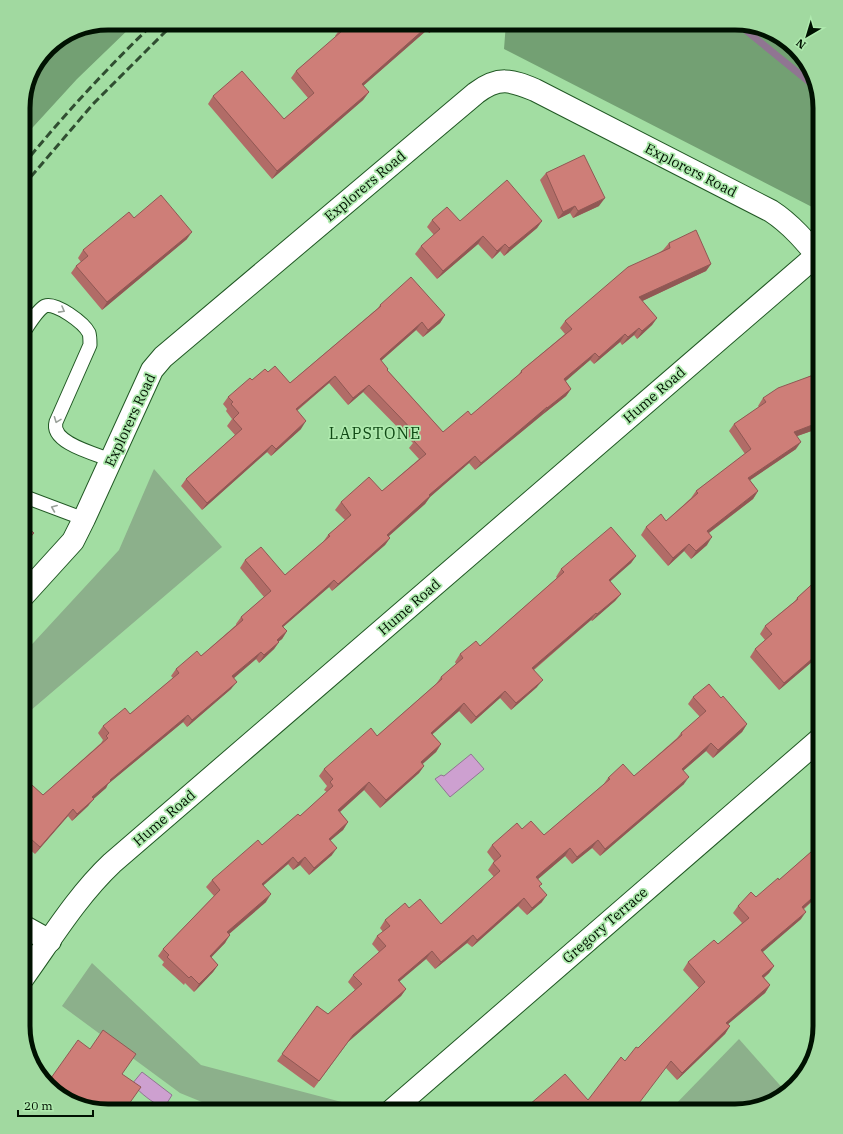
<svg xmlns="http://www.w3.org/2000/svg" width="843" height="1134" viewBox="0 0 843 1134" font-family="'IBM Plex Serif',serif">
<style>
.green{fill:#8cb08b}
.forest{fill:#73a073}
.water{fill:#cda0d0;stroke:#907592}
.lines{fill:none;stroke-linecap:round;stroke-linejoin:round}
.stream{stroke:#907592;stroke-width:7}
.service-casing{stroke:#215824;stroke-width:15}
.minor-casing{stroke:#215824;stroke-width:24}
.path{stroke:#689368;stroke-width:2.5;stroke-dasharray:3 2;stroke-linecap:butt}
.service{stroke:#fff;stroke-width:13}
.minor{stroke:#fff;stroke-width:22}
.rail{stroke:#304e31;stroke-width:3;stroke-dasharray:8 4;stroke-linecap:butt}
.wall{fill:#b16c67}
.shaded-wall{fill:#905854}
.building{fill:#ce7e78;stroke:#905854}
.oneway{stroke:#99a099}
.labels{text-anchor:middle;stroke-width:3.5;stroke-linejoin:round;paint-order:stroke}
.street-label{font-size:14px;fill:#001101;stroke:#afeaae}
.quarter-label{font-size:16px;letter-spacing:1px;fill:#104915;stroke:#afeaae}
.rim{fill:none;stroke:#001101;stroke-width:5}
</style>
<rect width="100%" height="100%" fill="#a2dda2"/>
<g class="green">
<path d="M154 469 222 547 23 717V654L119 550Z"/>
<path d="M92 963 201 1065 353 1105 349 1111H224L180 1093 62 1006Z"/>
<path d="M739 1039 786 1092 782 1097 735 1111H669Z"/>
</g>
<g class="forest">
<path d="M108 23H135L77 79 23 138V102L32 70 52 44 76 29Z"/>
<path d="M506 23H740L777 34 806 61 820 108V216L814 208 504 49Z"/>
</g>
<g class="water">
<path d="M471 754 484 769 450 797 435 779 441 775 444 776Z"/>
<path d="M142 1072 172 1095 164 1108C151 1102 142 1094 132 1084Z"/>
</g>
<g class="lines">
<path class="stream" d="M737 23 813 85"/>
<defs>
<g id="service">
<path d="M23 333C28 326 37 310 45 306 56 302 84 323 89 333 90 336 90 341 90 345L56 422C50 443 96 454 111 460"/>
<path d="M23 496 84 519"/>
</g>
<g id="minor">
<path d="M23 596 73 541 84 519 152 370 163 357 476 93C499 76 511 80 535 90L771 211C791 224 806 242 820 259"/>
<path d="M23 926 50 941"/>
<path d="M23 978C51 939 77 896 112 863L817 255"/>
<path d="M391 1111 820 739"/>
</g>
</defs>
<use href="#service" class="service-casing"/>
<use href="#minor" class="minor-casing"/>
<path class="path" d="M813 214 820 215"/>
<use href="#service" class="service"/>
<use href="#minor" class="minor"/>
<g class="rail">
<path d="M23 165C64 115 107 68 154 23"/>
<path d="M23 186 93 104 174 23"/>
</g>
</g>
<g class="wall">
<path d="M346 23H442L429 33 427 30 363 86 369 92 363 100 272 179 208 104 213 96 284 119 308 98 291 78 296 71 336 37 335 36 340 29Z"/>
<path d="M546 173 599 206 573 218 570 213 558 219 540 180Z"/>
<path d="M134 218 187 239 102 310 71 273 76 266 81 262 78 258 83 250Z"/>
<path d="M432 220 460 221H542L537 228 504 256 500 251 492 259 478 244 437 279 415 254 421 246 434 235 427 227Z"/>
<path d="M669 243 711 264 706 271 642 301 657 318 652 325 637 339 634 335 622 345 620 342 594 364 590 360 565 381 571 389 566 396 542 415 475 470 469 463 430 497 425 504 389 536 390 538 385 545 332 591 329 587 283 627 287 631 282 639 279 641V642L274 649 259 663 256 659 234 678 231 689 187 727 183 722 108 784 106 788 93 799 88 806 72 821 68 816 35 854 23 844V795H43L101 743 103 740 98 733 103 726 130 714 173 678 171 676 176 669 201 656 236 625V624L241 617 264 597 240 568 245 560 285 575 323 542 328 535 345 520 335 510 341 502 382 491 419 459 409 448 413 443 363 392 348 405 329 383 297 411 301 429 271 456 267 452 202 510 181 486 186 479 235 435 227 426 232 419 226 411 227 409 223 404 228 397 252 380 268 372 290 383 378 308 380 305 445 315 440 323 423 337 416 330 381 361 387 370 443 432 471 415 518 376 521 371 565 334 560 328 565 321 663 250Z"/>
<path d="M820 366V428L797 436 796 449 750 480 758 491 753 499 709 533 707 545 691 559 684 551 668 566 641 535 646 527 666 521 691 498 696 491 745 454 729 431 734 424 759 407 758 406 763 398 812 375 811 374 817 367Z"/>
<path d="M636 556 631 563 610 581 621 594 615 601 592 621 591 620 534 670 537 687 511 710 500 698 471 724 459 711 432 734 441 744 436 752 422 764 424 766 419 773 380 808 364 790 340 812 348 822 343 830 330 840 332 855 309 875 300 865 293 870 288 864 263 885 266 902 229 934 225 943 211 957 218 965 213 972 194 992 185 983 184 985 162 965 164 962 158 956 163 949 214 896 206 887 212 880 262 845 300 816 327 792 324 790 327 786 319 776 324 769 377 736 436 684 441 677 456 664 455 662 460 654 480 646 557 578 556 577 561 569Z"/>
<path d="M820 577V655L779 690 750 657 755 649 765 640 760 634 765 626 795 601 797 598Z"/>
<path d="M693 697 721 698 747 724 742 732 713 758 706 751 683 771 684 784 600 856 592 848 572 864 565 856 538 879 540 887 542 902 527 915 518 906 472 947 467 943 435 969 426 959 399 981 406 989 401 996 348 1042 314 1088 277 1061 317 1006 328 1014 355 990 348 982 353 975 379 952 372 944 377 936 383 932 380 928 385 920 409 908 441 924 494 877 488 870 494 861 487 852 492 845 522 829 544 835 603 785 608 778 634 776 677 738 681 733 700 717 688 704Z"/>
<path d="M820 844V894L804 909 801 919 762 952 774 966 769 973 764 978 770 985 765 993 728 1024 730 1026 725 1034 677 1080 666 1068 588 1100 638 1048 699 988 683 970 688 962 718 944 742 923 733 913 738 906 756 897 779 880Z"/>
</g>
<g class="shaded-wall">
<path d="M431 23 427 30 356 92 362 84Z"/>
<path d="M437 23H442L429 33 434 26Z"/>
<path d="M369 92 363 100 272 179 277 171Z"/>
<path d="M605 198 599 206 573 218 578 211Z"/>
<path d="M575 206 570 213 558 219 563 212Z"/>
<path d="M542 221 537 228 504 256 509 248Z"/>
<path d="M192 232 187 239 102 310 107 302Z"/>
<path d="M483 236 478 244 437 279 443 271Z"/>
<path d="M505 244 500 251 492 259 497 251Z"/>
<path d="M711 264 706 271 634 305 639 297Z"/>
<path d="M445 315 440 323 423 337 428 330Z"/>
<path d="M657 318 652 325 637 339 642 331Z"/>
<path d="M422 322 416 330 375 366 380 359Z"/>
<path d="M639 328 634 335 622 345 628 337Z"/>
<path d="M625 334 620 342 594 364 599 357Z"/>
<path d="M595 353 590 360 559 387 564 379Z"/>
<path d="M335 376 329 383 290 416 296 409Z"/>
<path d="M369 385 363 392 348 405 353 398Z"/>
<path d="M571 389 566 396 542 415 547 408Z"/>
<path d="M547 407 542 415 475 470 481 463Z"/>
<path d="M306 421 301 429 271 456 276 449Z"/>
<path d="M820 422V428L789 439 794 432Z"/>
<path d="M801 442 796 449 743 485 748 478Z"/>
<path d="M272 445 267 452 202 510 207 503Z"/>
<path d="M475 456 469 463 430 497 425 504 382 542 387 535 429 495Z"/>
<path d="M758 491 753 499 702 538 707 531Z"/>
<path d="M34 533 29 540 23 546V544Z"/>
<path d="M712 537 707 545 691 559 696 551Z"/>
<path d="M390 538 385 545 332 591 338 584Z"/>
<path d="M689 544 684 551 668 566 673 558Z"/>
<path d="M636 556 631 563 604 587 609 580Z"/>
<path d="M334 580 329 587 276 633 282 626Z"/>
<path d="M621 594 615 601 592 621 597 614Z"/>
<path d="M596 613 591 620 527 675 532 668Z"/>
<path d="M287 631 282 639 272 647 277 640Z"/>
<path d="M279 642 274 649 259 663 264 655Z"/>
<path d="M261 652 256 659 227 684 232 676Z"/>
<path d="M820 652V655L779 690 784 683Z"/>
<path d="M543 680 537 687 511 710 516 703Z"/>
<path d="M237 682 231 689 187 727 192 720Z"/>
<path d="M505 691 500 698 471 724 476 717Z"/>
<path d="M464 703 459 711 426 740 431 733Z"/>
<path d="M188 715 183 722 108 784 106 788 87 805 92 797 110 780Z"/>
<path d="M747 724 742 732 713 758 718 750Z"/>
<path d="M711 743 706 751 677 776 682 769Z"/>
<path d="M441 744 436 752 416 770 421 762Z"/>
<path d="M424 766 419 773 380 808 386 800Z"/>
<path d="M689 777 684 784 600 856 605 849Z"/>
<path d="M369 782 364 790 333 818 338 810Z"/>
<path d="M94 799 88 806 72 821 77 814Z"/>
<path d="M73 809 68 816 35 854 40 847Z"/>
<path d="M348 822 343 830 324 846 329 839Z"/>
<path d="M598 840 592 848 572 864 577 857Z"/>
<path d="M337 848 332 855 309 875 314 868Z"/>
<path d="M570 848 565 856 531 885 536 877Z"/>
<path d="M293 857 288 864 257 891 262 884Z"/>
<path d="M305 857 300 865 293 870 298 863Z"/>
<path d="M820 891V894L797 914 802 907Z"/>
<path d="M271 894 266 902 222 940 227 932Z"/>
<path d="M547 895 542 902 527 915 532 908Z"/>
<path d="M524 898 518 906 472 947 477 940Z"/>
<path d="M806 912 801 919 756 958 761 950Z"/>
<path d="M230 935 225 943 205 964 210 956Z"/>
<path d="M473 935 467 943 435 969 441 962Z"/>
<path d="M432 951 426 959 393 987 398 980Z"/>
<path d="M218 965 213 972 194 992 199 984Z"/>
<path d="M774 966 769 973 757 983 762 976Z"/>
<path d="M770 985 765 993 721 1030 726 1023Z"/>
<path d="M406 989 401 996 348 1042 314 1088 353 1035Z"/>
<path d="M730 1026 725 1034 677 1080 682 1073Z"/>
</g>
<g class="building">
<path d="M346 23H431L362 84 369 92 277 171 213 96 242 71 284 119 314 93 296 71 342 31 340 29Z"/>
<path d="M432 23H437L434 26Z"/>
<path d="M584 155 605 198 578 211 575 206 563 212 546 173Z"/>
<path d="M507 180 542 221 509 248 505 244 497 251 483 236 443 271 421 246 440 229 432 220 447 207 460 221Z"/>
<path d="M161 195 192 232 107 302 76 266 88 256 83 250 129 212 134 218Z"/>
<path d="M696 230 711 264 639 297 657 318 642 331 639 328 628 337 625 334 599 357 595 353 564 379 571 389 547 408V407L481 463 475 456 429 495 430 496 387 535 390 538 338 584 334 580 282 626 287 631 277 640 279 642 264 655 261 652 232 676 237 682 192 720 188 715 110 780 111 781 92 797 94 799 77 814 73 809 40 847 23 832V795L32 785 43 795 108 738 106 736 109 733 103 726 125 708 130 714 179 673 176 669 197 651 201 656 243 620 241 617 271 591 245 560 261 547 285 575 330 536 328 535 351 515 341 502 369 477 382 491 426 454 414 441 419 437 369 385 353 398 335 376 296 409 306 421 276 449 272 445 207 503 186 479 242 429 233 419 239 413 231 404 233 402 228 397 250 378 252 380 265 369 268 372 275 366 290 383 381 306 380 305 411 277 445 315 428 330 422 322 380 359 388 369 387 370 443 432 468 411 471 415 522 372 521 371 572 329 565 321 628 267 670 248 669 243Z"/>
<path d="M820 366V422L794 432 801 442 748 478 758 491 707 531 712 537 696 551 689 544 673 558 646 527 661 514 666 521 698 493 696 491 751 449 734 424 766 402 763 398 778 388 819 373 817 367Z"/>
<path d="M23 523 34 533 23 544Z"/>
<path d="M611 527 636 556 609 580 621 594 597 614 596 613 532 668 543 680 516 703 505 691 476 717 464 703 431 733 441 744 421 762 424 766 386 800 369 782 338 810 348 822 329 839 337 848 314 868 305 857 298 863 293 857 262 884 271 894 227 932 230 935 210 956 218 965 199 984 191 976 189 978 167 957 169 955 163 949 220 890 212 880 258 840 262 845 298 814 300 816 333 786 330 782 333 779 324 769 371 728 377 736 442 679 441 677 463 658 460 654 476 641 480 646 564 572 561 569Z"/>
<path d="M820 577V652L784 683 755 649 772 634 765 626 798 599 797 598Z"/>
<path d="M709 684 721 698 723 696 747 724 718 750 711 743 682 769 689 777 605 849 598 840 577 857 570 848 536 877 542 884 539 886 547 895 532 908 524 898 477 940 473 935 441 962 432 951 398 980 406 989 353 1035 319 1081 282 1054 317 1006 328 1014 362 984 353 975 386 946 377 936 390 926 385 920 405 903 409 908 420 899 441 924 500 871 493 863 501 856 492 845 517 823 522 829 531 821 544 835 610 779 608 778 623 764 634 776 682 735 681 733 706 711 693 697Z"/>
<path d="M820 844V891L802 907 806 912 761 950 774 966 762 976 770 985 726 1023 730 1026 682 1073 671 1061 633 1111H522L565 1074 588 1100 621 1057 625 1061 636 1047 638 1048 705 982 688 962 714 940 718 944 749 918 738 906 751 892 756 897 778 878 779 880Z"/>
<path d="M103 1030 136 1054 122 1074 141 1087 124 1111H108L66 1100 45 1080 48 1076 51 1078 78 1040 90 1049Z"/>
</g>
<defs><path id="oneway-chevron" d="M-2-3.5L2.5 0L-2 3.5" fill="none" stroke-width="1.6" stroke-linecap="round" stroke-linejoin="round"/></defs>
<g class="oneway">
<use href="#oneway-chevron" transform="translate(62 310) rotate(29)"/>
<use href="#oneway-chevron" transform="translate(57 420) rotate(111)"/>
<use href="#oneway-chevron" transform="translate(54 508) rotate(-158)"/>
</g>
<g class="labels">
<g class="street-label">
<text transform="translate(691 170) rotate(27)" y="5">Explorers Road</text>
<text transform="translate(365 186) rotate(-40)" y="5">Explorers Road</text>
<text transform="translate(654 395) rotate(-41)" y="5">Hume Road</text>
<text transform="translate(130 420) rotate(-65)" y="5">Explorers Road</text>
<text transform="translate(409 607) rotate(-41)" y="5">Hume Road</text>
<text transform="translate(164 818) rotate(-41)" y="5">Hume Road</text>
<text transform="translate(605 925) rotate(-41)" y="5">Gregory Terrace</text>
</g>
<g class="quarter-label">
<text x="375" y="439">LAPSTONE</text>
</g>
</g>
<path d="M0 0H843V1134H0ZM108 30H735A78 78 0 0 1 813 108V1026A78 78 0 0 1 735 1104H108A78 78 0 0 1 30 1026V108A78 78 0 0 1 108 30Z" fill="#a1d9a0" fill-rule="evenodd"/>
<path class="rim" d="M108 30H735A78 78 0 0 1 813 108V1026A78 78 0 0 1 735 1104H108A78 78 0 0 1 30 1026V108A78 78 0 0 1 108 30Z"/>
<g transform="translate(807 36) rotate(218)" stroke="#afeaae" stroke-width="3" paint-order="stroke">
<path d="M0-3L7 15L0 10L-7 15Z" fill="#001101"/>
<text y="-6" font-size="11" font-weight="bold" text-anchor="middle" fill="#001101">N</text>
</g>
<path d="M18 1110v6h75v-6" fill="none" stroke="#001101" stroke-width="2"/>
<text x="24" y="1110" font-size="12" fill="#001101" stroke="#afeaae" stroke-width="3" paint-order="stroke">20 m</text>
</svg>
